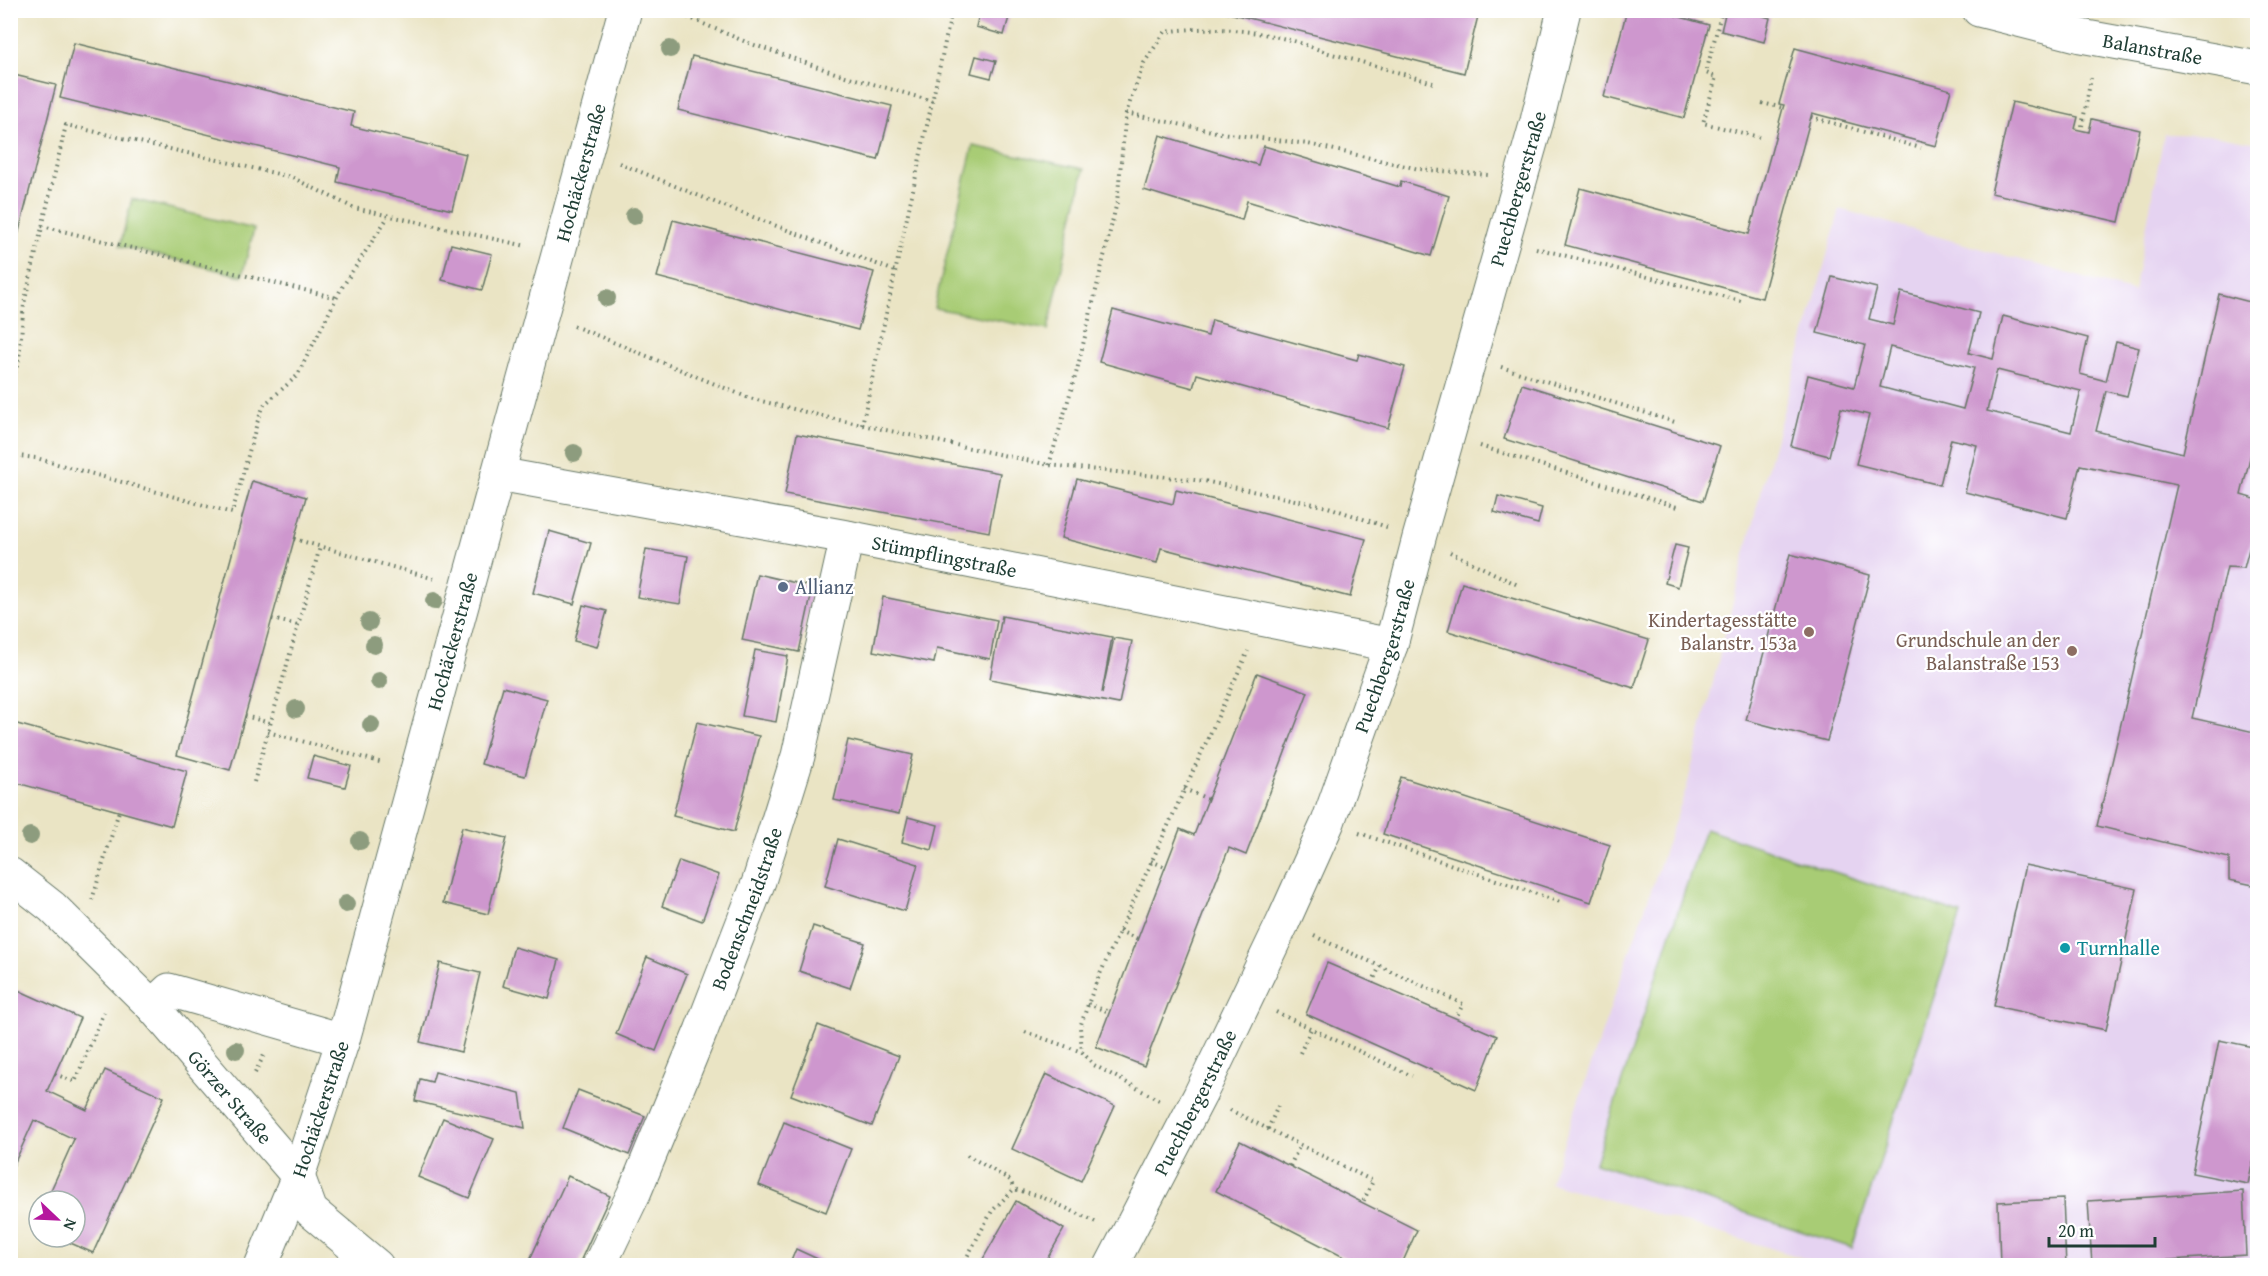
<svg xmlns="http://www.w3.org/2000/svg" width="2268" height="1276" viewBox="0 0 2268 1276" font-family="'Gentium Book Plus',serif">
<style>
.built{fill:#e5d3f1}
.green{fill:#a8cc75;stroke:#648454;stroke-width:1.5}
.building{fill:#ce97ce;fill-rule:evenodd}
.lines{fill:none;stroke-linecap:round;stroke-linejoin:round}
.minor-casing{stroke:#676;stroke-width:35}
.tertiary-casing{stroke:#676;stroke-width:35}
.path{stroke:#676;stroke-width:4;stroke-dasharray:1.5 4.5;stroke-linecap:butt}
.minor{stroke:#fff;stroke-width:33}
.tertiary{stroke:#fff;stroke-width:33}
.tree{fill:#8d9c7e}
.service-dot{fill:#5c6f8a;stroke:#fff;stroke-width:2}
.education-dot{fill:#8d6e63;stroke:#fff;stroke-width:2}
.culture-dot{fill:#0f9aa8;stroke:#fff;stroke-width:2}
.labels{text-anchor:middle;stroke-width:4.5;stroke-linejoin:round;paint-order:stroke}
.street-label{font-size:20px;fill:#1f3d34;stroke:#fff}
.service-label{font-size:20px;fill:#4e5e75;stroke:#fff;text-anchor:start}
.education-label{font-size:20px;fill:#785e54;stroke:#fff;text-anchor:end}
.culture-label{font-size:20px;fill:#0d838f;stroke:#fff;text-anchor:start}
</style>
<rect width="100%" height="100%" fill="#fff"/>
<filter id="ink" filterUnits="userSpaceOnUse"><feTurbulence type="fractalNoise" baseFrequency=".0167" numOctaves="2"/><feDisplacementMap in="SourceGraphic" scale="12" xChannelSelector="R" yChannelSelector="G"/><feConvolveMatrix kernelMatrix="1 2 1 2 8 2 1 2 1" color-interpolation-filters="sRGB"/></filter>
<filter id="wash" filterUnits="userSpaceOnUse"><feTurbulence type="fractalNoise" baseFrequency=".008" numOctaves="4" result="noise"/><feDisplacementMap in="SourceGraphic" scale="24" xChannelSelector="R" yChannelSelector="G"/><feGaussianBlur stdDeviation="1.35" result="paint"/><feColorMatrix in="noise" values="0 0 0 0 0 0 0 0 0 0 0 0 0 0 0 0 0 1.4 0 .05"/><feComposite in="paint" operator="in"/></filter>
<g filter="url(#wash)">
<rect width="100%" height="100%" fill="#eae4c4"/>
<path class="built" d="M2164 134 2213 135 2257 143V1265H1827L1550 1183 1687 786 1759 498 1840 209 2134 292Z"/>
<g class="green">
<path d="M973 146 1084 169 1048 330 934 308Z"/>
<path d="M132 199 254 229 242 276 120 246Z"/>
<path d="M1705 829 1961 914 1852 1248 1595 1163Z"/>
</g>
<g id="blocks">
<g class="building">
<path d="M980 10H1011L1004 35 976 27Z"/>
<path d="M1217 10H1454L1478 16 1464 73Z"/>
<path d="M1627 10H1655L1709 25 1684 118 1604 97Z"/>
<path d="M1726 10H1743L1770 18 1764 42 1721 31Z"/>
<path d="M74 43 354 112 351 126 466 154 452 210 337 182 340 167 60 98Z"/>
<path d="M1795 48 1951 90 1936 146 1812 113 1762 298 1565 245 1580 188 1749 234 1783 108 1784 105 1779 104Z"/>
<path d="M692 56 892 106 878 160 678 110Z"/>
<path d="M976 56 996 61 991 78 971 73Z"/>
<path d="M10 74 56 85 11 263H10Z"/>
<path d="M2012 102 2078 117 2075 129 2089 132 2092 119 2140 130 2119 222 1991 193Z"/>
<path d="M1160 135 1258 165 1264 146 1400 187 1401 181 1449 196 1431 256 1247 201 1242 220 1144 190Z"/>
<path d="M673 220 874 272 858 330 657 277Z"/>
<path d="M451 244 492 254 482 290 442 280Z"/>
<path d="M1832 277 1877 288 1869 319 1893 325 1901 292 1979 313 1969 353 1993 359 2003 316 2088 338 2080 374 2106 381 2116 342 2139 348 2127 396 2106 391 2096 431 2183 453 2219 294 2258 304V425L2241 495 2258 500V515L2244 568 2227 567 2192 718 2254 732 2258 723V886L2229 880V858L2097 826 2177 485 2080 465 2067 518 1965 492 1977 445 1951 439 1940 485 1856 464 1869 415 1841 408 1829 456 1791 446 1808 375 1854 387 1865 345 1817 333ZM1890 347 1974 368 1963 409 1880 387ZM1997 370 2081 391 2071 432 1987 411Z"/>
<path d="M1113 310 1208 336 1212 320 1357 360 1359 354 1405 367 1388 428 1197 374 1193 388 1099 362Z"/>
<path d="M1522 384 1720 446 1703 501 1504 439Z"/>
<path d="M797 434 1000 473 989 532 785 494Z"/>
<path d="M1077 479 1173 504 1176 490 1366 539 1350 597 1161 548 1157 563 1061 538Z"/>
<path d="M252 481 306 497 230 770 177 755Z"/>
<path d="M1498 496 1542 508 1538 524 1494 512Z"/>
<path d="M549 531 591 543 574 604 533 593Z"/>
<path d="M1675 545 1688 548 1678 587 1665 583Z"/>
<path d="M646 549 688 556 680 604 637 597Z"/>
<path d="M1790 554 1870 575 1827 741 1746 720Z"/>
<path d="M757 574 813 587 799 652 742 640Z"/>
<path d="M1462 583 1649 640 1634 688 1448 631Z"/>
<path d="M883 597 997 620 990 659 937 648 934 663 873 651Z"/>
<path d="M583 605 607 611 597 647 574 641Z"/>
<path d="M1002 616 1112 637 1102 693 1114 638 1132 641 1119 704 990 679Z"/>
<path d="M755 650 788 656 776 722 742 716Z"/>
<path d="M1257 673 1308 692 1246 855 1229 848 1144 1066 1096 1047 1180 829 1194 835Z"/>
<path d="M503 687 547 699 525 776 481 764Z"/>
<path d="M10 722 187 771 172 826 10 781Z"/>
<path d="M697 722 759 736 734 832 673 816Z"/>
<path d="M848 740 913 755 899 814 834 800Z"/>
<path d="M313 756 351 766 345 787 307 778Z"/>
<path d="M1401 777 1610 845 1591 902 1383 834Z"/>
<path d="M908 817 938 825 932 850 902 842Z"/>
<path d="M462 827 507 838 488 914 443 903Z"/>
<path d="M838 839 918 864 905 911 825 886Z"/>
<path d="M679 861 719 875 702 921 662 906Z"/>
<path d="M2025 865 2137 889 2106 1030 1994 1006Z"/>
<path d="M813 926 865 943 850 988 799 971Z"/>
<path d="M514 947 559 960 549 999 503 986Z"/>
<path d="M647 957 687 974 656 1051 616 1034Z"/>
<path d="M440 963 480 973 461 1052 420 1042Z"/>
<path d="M1327 963 1497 1036 1476 1090 1306 1014Z"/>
<path d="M18 990 80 1018 47 1091 87 1110 105 1070 164 1097 93 1253 57 1237H75V1201H46L74 1139 34 1120 10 1173V1007Z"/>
<path d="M818 1025 899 1056 872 1126 791 1095Z"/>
<path d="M2219 1040 2258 1048V1135L2248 1184 2192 1173Z"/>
<path d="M435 1072 520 1093 525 1128 415 1101 420 1079 432 1082Z"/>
<path d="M1046 1074 1115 1106 1081 1181 1012 1149Z"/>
<path d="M578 1090 645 1116 629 1155 563 1128Z"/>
<path d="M443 1118 494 1139 469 1198 418 1177Z"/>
<path d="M784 1122 851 1149 826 1212 759 1185Z"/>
<path d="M1240 1141 1417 1230 1401 1266H1361L1216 1191Z"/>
<path d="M568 1176 610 1196 578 1266H527Z"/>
<path d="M2243 1191 2246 1255 2092 1265 2088 1201Z"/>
<path d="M2063 1199 2066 1266H2000L1998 1202Z"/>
<path d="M1016 1201 1064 1229 1043 1266H979Z"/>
<path d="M796 1249 833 1266H789Z"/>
</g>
</g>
</g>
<g filter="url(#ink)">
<use href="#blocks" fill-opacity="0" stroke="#676" stroke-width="1.5"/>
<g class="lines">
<defs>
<g id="minor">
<path id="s1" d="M498 474 847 537 1391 645"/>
<path id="s2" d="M10 874 52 907 152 1006 298 1176 311 1211 377 1266"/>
<path d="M152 1006 169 990 343 1040"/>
<path id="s3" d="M599 1266 635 1191 701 1031 759 881 798 756 847 537"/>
<path id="s4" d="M1111 1266 1200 1095 1283 922 1328 822 1391 645 1419 538 1537 121 1564 10"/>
</g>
<g id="tertiary">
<path id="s5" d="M1979 10 2081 36 2258 68"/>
<path id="s6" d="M261 1266 298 1176 343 1040 625 10"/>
</g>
</defs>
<use href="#minor" class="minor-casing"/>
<use href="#tertiary" class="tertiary-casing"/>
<g class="path">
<path d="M671 10 746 42 835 73 932 101"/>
<path d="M1722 10 1706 73 1716 77 1703 123 1759 137"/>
<path d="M1762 103 1783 108"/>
<path d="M1126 113 1221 133 1308 144 1419 169 1488 175"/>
<path d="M1811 117 1921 148"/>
<path d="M2082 126 2091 78"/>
<path d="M619 163 719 204 895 271"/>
<path d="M42 226 337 298"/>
<path d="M1536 248 1741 301"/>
<path d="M574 326 749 398 830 418 1049 465 1204 481 1328 507 1387 527"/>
<path d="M1501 367 1678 423"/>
<path d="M10 390 19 359 24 304 66 125 291 177 354 208 526 246"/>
<path d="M862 425 952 10"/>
<path d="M1480 446 1677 507"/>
<path d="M10 455 36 458 232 513 257 423 264 405 297 376 341 289 388 217"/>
<path d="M1049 465 1077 370 1117 202 1126 113 1144 63 1165 32C1209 25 1255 30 1297 42 1310 46 1323 52 1336 55 1369 64 1401 73 1433 83"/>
<path d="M294 539 435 579"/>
<path d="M1450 552 1520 586"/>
<path d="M272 619 298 625"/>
<path d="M245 716 270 723"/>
<path d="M268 732 383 763"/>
<path d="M254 782 320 547"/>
<path d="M10 788 13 782"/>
<path d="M1184 789 1208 799"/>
<path d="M1359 833 1560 902"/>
<path d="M1151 861 1165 867"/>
<path d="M92 900 119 811"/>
<path d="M1119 931 1138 939"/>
<path d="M1314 936 1463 1004 1456 1018"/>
<path d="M1372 983 1380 966"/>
<path d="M1088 1004 1109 1012"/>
<path d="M1276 1012 1412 1076"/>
<path d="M1025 1032 1082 1052"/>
<path d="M1300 1053 1311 1029"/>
<path d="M255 1073 265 1053"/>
<path d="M55 1074 75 1082 105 1009"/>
<path d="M1159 1100 1094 1065 1082 1052 1080 1027 1095 985 1248 651"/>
<path d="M1230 1110 1373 1181 1363 1202"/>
<path d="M1268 1129 1278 1106"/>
<path d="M967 1155 1010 1180 1014 1189"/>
<path d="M1290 1166 1300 1145"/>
<path d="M962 1266 992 1211 1014 1189 1040 1196 1096 1222"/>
</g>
<use href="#minor" class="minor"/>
<use href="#tertiary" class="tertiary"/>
</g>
<g class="tree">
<circle cx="670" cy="49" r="9"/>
<circle cx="634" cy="216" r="9"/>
<circle cx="607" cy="298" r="9"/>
<circle cx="574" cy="453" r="9"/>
<circle cx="434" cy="601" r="9"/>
<circle cx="369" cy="622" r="9"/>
<circle cx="374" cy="645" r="9"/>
<circle cx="379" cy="681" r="9"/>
<circle cx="296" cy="709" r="9"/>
<circle cx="371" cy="725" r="9"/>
<circle cx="30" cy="836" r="9"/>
<circle cx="360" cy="841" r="9"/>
<circle cx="346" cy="904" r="9"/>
<circle cx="236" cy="1050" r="9"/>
</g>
</g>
<circle class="service-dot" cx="783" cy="587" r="6"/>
<g class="education-dot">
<circle cx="1809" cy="632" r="6"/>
<circle cx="2072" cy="651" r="6"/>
</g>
<circle class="culture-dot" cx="2065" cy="948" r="6"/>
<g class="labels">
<g class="street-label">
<text dy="7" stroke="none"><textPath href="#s5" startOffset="178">Balanstraße</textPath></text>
<text dy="7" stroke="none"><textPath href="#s6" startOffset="1140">Hochäckerstraße</textPath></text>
<text dy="7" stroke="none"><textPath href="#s4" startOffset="1156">Puechbergerstraße</textPath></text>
<text dy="7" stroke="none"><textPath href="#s1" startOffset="454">Stümpflingstraße</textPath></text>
<text dy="7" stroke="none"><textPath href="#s6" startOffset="654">Hochäckerstraße</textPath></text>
<text dy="7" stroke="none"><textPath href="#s4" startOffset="670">Puechbergerstraße</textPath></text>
<text dy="7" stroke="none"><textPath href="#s3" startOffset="387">Bodenschneidstraße</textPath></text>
<text dy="7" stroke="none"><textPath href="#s2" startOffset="314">Görzer Straße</textPath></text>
<text dy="7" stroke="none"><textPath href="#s4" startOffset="184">Puechbergerstraße</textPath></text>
<text dy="7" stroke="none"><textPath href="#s6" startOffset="168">Hochäckerstraße</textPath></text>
</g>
<g class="service-label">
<text x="795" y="594">Allianz</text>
</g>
<g class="education-label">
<text x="1797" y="627">Kindertagesstätte<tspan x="1797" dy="23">Balanstr. 153a</tspan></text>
<text x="2060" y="647">Grundschule an der<tspan x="2060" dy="23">Balanstraße 153</tspan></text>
</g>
<g class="culture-label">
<text x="2077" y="955">Turnhalle</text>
</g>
</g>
<rect width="2268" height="1276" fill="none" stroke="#fff" stroke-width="36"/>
<g transform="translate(57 1219) rotate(113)"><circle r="28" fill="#ffffff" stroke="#a5b1ae" stroke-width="1.5"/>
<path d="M0-4.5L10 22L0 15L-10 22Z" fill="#b5179e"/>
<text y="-9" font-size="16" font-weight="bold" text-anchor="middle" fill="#1f3d34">N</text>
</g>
<path d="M2049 1237v9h106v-9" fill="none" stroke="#1f3d34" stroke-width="3"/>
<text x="2058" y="1237" font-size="18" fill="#1f3d34" stroke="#ffffff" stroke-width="4.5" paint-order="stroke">20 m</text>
</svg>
